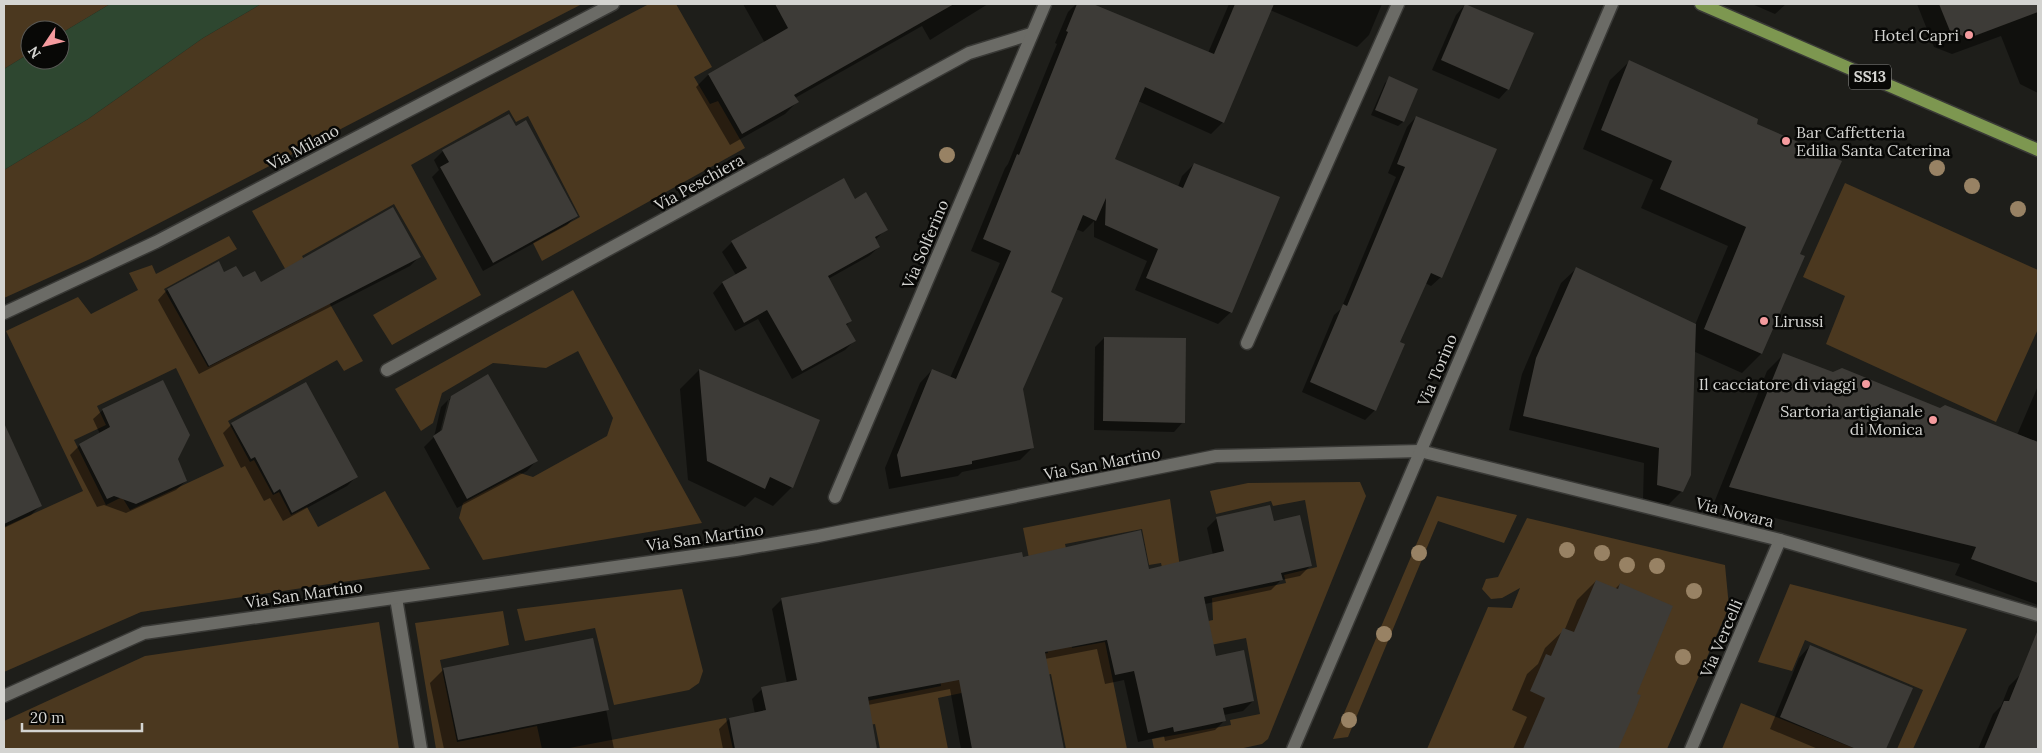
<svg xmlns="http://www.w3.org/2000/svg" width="2042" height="753" viewBox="0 0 2042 753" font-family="Lora,serif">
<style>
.green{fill:#4b381f;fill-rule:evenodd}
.water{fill:#2e4730}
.shadow{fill:#0007}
.building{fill:#3d3b37}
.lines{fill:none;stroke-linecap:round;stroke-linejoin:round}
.lane-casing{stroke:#393936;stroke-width:15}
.street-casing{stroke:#393936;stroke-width:15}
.primary-casing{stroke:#393936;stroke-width:15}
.lane{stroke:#6b6b66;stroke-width:12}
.street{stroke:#6b6b66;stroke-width:12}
.primary{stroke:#7d9750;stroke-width:12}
.tree{fill:#988264}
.poi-dot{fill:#f59b9e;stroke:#080806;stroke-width:2}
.labels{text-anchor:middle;stroke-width:5;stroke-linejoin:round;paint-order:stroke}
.shield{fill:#080806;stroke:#979794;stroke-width:1}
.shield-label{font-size:15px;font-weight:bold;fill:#d4d4d1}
.poi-label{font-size:16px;fill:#d4d4d1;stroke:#080806;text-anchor:end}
.street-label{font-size:16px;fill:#d4d4d1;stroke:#080806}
</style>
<rect width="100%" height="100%" fill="#1e1e1a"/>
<g class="green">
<path d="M4 4H110L60 34V30H30V53L4 69Z"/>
<path d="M261 4H582L90 259 4 298V170L88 119 203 38Z"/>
<path d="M649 4H676L712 67 694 77 710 104 718 101 745 148 542 261 533 243 580 217 528 116 516 122 509 110 411 165 481 295 392 345 373 315 437 279 394 204 302 256 363 361 344 371 337 360 228 421 250 462 254 460 273 495 279 492 291 515 307 507 318 527 385 491 430 569 141 612 4 672V527L83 491 6 331 78 297 91 314 138 290 129 273 152 265 156 274 229 236 237 249 164 289 208 367 311 314 252 211ZM176 368 224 466 130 510 122 497 106 505 74 440 106 425 97 406Z"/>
<path d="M1845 183 2038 270V329L1996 422 1826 344 1845 296 1803 277Z"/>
<path d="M573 290 702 523 483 560 459 518 463 503 520 473 533 477 607 436 613 418 578 351 546 368 493 363 442 393 433 423 421 431 395 389Z"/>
<path d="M1360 482 1366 496 1268 739 1262 744 1239 749H1154L1152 739 1231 725 1230 720 1260 714 1246 638 1155 656 1150 633 1213 620 1212 598 1286 583 1284 575 1317 567 1305 500 1273 506 1271 501 1216 514 1210 491 1248 483Z"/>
<path d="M1437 496 1517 515 1504 543 1438 521 1348 737 1333 739Z"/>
<path d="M1170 499 1181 574 1166 585 1161 563 1149 565 1142 529 1065 544 1083 621 1067 624 1072 648 1105 642 1127 749H1066L1051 674 938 698 948 749H880L875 724 822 734 817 711 941 686 940 674 1048 653 1023 528Z"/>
<path d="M1527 518 1725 565 1729 607 1667 749H1427L1488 607 1512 608 1520 588 1502 598 1491 599 1482 589 1486 579 1498 577Z"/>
<path d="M1790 584 1967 629 1913 749H1897L1923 690 1805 640 1792 671 1758 662Z"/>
<path d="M682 589 703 671 699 683 689 690 614 705 595 628 525 641 517 609Z"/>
<path d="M503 611 509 645 440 660 457 742 537 726 542 749H436L415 623Z"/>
<path d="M379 622 399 749H4V721L145 656Z"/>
<path d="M1741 703 1856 749H1722Z"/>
<path d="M726 718 733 749H564Z"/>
</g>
<path class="water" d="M110 4H261L203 38 88 119 4 170V69L30 53V60H60V34Z"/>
<g class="shadow">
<path d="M743 4H988L930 40 922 26 795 98 797 102 785 114 730 145 696 87 708 75 765 43Z"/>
<path d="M1076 4H1090L1208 53 1229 4H1382L1369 35 1357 47 1270 10 1223 122 1211 134 1138 101 1114 160 1178 187 1182 176 1194 164 1231 312 1218 324 1135 290 1147 261 1094 237V221L1083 232 1076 229 1049 293 1022 389 1032 448 1020 460 962 472 958 476 889 489 885 468 920 383 932 370 950 378 1000 263 971 251 1005 168 1008 164 1057 44 1055 43 1068 12Z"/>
<path d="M1752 4H1786L1775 14Z"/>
<path d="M1917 4H2038V93L2020 84 2001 36 1952 54 1934 47Z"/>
<path d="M1465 5 1508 89 1499 99 1432 70 1456 15Z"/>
<path d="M1630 61 1755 125 1799 255 1761 354 1742 373 1693 351 1682 491 1667 506 1643 500 1644 463 1509 430 1522 374 1561 283 1576 269 1695 325 1728 246 1641 208 1653 180 1583 149 1610 80Z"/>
<path d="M1390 78 1416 90 1403 122 1398 126 1371 115 1385 83Z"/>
<path d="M1416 117 1441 277 1431 286 1425 283 1399 342 1375 410 1365 420 1302 392 1334 315 1341 309 1396 177 1388 173 1407 127Z"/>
<path d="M443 151 576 216 567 225 483 271 432 177 439 170 434 160Z"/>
<path d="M854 200 886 229 875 240 879 247 869 256 828 279 851 320 846 326 854 341 845 350 792 379 758 319 735 331 713 293 722 283 736 275 722 252 732 242Z"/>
<path d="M419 257 410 266 199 374 158 300 167 290 218 262 224 273 260 284Z"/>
<path d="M1104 338 1183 422 1174 432 1094 430 1095 347Z"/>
<path d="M1783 355 1833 374 2017 435 2038 386V605L1955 575 1960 564 1714 503 1767 371Z"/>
<path d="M699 370 818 421 792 487 773 506 755 497 745 507 688 480 680 389Z"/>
<path d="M451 397 536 461 527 471 457 508 424 447 434 437 441 407 448 400 439 436H442L451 400H449Z"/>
<path d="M103 410 176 459 186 481 176 490 126 513 104 505 97 507 70 455 80 445 100 434 93 419Z"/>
<path d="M232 424 356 477 347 486 283 521 270 498 264 501 245 466 241 468 223 433Z"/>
<path d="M4 426 40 506 31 515 4 528Z"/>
<path d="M1217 518 1273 522 1310 566 1300 576 1281 580 1271 590 1205 604 1215 657 1253 701 1243 711 1224 715 1225 720 1215 730 1165 741 1164 736 1138 742 1124 680 1105 684 1097 649 1045 659 1063 749H961L950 689 868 705 876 749H723L719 729 729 719 755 714 752 699 762 689 787 683 772 609 782 599 1022 559 1148 570 1213 555 1207 528Z"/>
<path d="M1596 581 1615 589 1620 584 1636 694 1611 749H1513L1527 717 1512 710 1527 674 1538 664 1545 648 1565 629 1577 600Z"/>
<path d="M592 639 614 749H444L430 683 444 669Z"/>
<path d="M1810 646 1911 689 1884 749H1818L1770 729 1799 658Z"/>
<path d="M2020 675 2038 682V749H1978L1993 714 2001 706 2009 686Z"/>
</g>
<g class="building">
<path d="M775 4H954L794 95 799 102 742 134 708 74 788 28Z"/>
<path d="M1077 4H1093L1214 54 1235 4H1274L1224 123 1145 87 1115 159 1183 188 1194 163 1280 197 1232 313 1146 278 1158 249 1105 225 1106 198 1096 221 1083 215 1051 292 1063 298 1023 389 1034 448 972 461V464L901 477 897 455 932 369 956 379 1011 251 983 239 1017 154 1019 155 1068 32 1066 31Z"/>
<path d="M1465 4 1534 33 1509 90 1441 60Z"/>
<path d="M1939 4H2038V12L1969 38 1950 31Z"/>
<path d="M1629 60 1758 119 1757 124 1842 161 1800 254 1805 256 1762 354 1704 329 1746 227 1660 189 1672 161 1601 130Z"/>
<path d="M1389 76 1418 89 1404 122 1375 110Z"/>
<path d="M509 114 516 126 526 120 578 216 493 263 440 167 449 162 442 150Z"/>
<path d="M1416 116 1497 149 1442 278 1431 273 1400 342 1405 344 1376 411 1310 382 1343 304 1347 306 1405 167 1397 164Z"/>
<path d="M844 178 855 199 866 192 888 230 875 237 880 247 828 276 852 321 846 324 856 341 802 371 767 310 744 323 722 282 747 268 731 241Z"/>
<path d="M393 207 421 257 209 366 167 289 219 261 224 272 236 266 243 277 255 271 261 282Z"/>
<path d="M1576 267 1696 324 1691 475 1683 492 1657 485 1659 448 1523 416 1536 358Z"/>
<path d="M1104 337 1186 338 1185 423 1103 421Z"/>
<path d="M1783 353 1833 372 1842 368 1940 408 1945 405 2038 442V583L1971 559 1976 547 1729 487Z"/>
<path d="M699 369 820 420 793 488 770 477 765 489 707 461Z"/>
<path d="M488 374 538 461 467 499 433 436 442 430 451 396Z"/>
<path d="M163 380 190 435 178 459 187 481 136 504 114 496 107 499 79 444 110 427 102 409Z"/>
<path d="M306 382 358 477 292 513 280 489 274 493 255 457 251 459 231 423Z"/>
<path d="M4 423 42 506 4 524Z"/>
<path d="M1270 505 1274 521 1300 515 1312 566 1281 573 1283 580 1204 597 1216 656 1244 650 1254 701 1223 708 1226 721 1174 732 1173 727 1148 733 1134 671 1115 675 1107 640 1045 652 1064 749H972L959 680 868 697 877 749H735L729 718 766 710 761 687 797 680 781 598 1022 552 1023 557 1141 530 1149 569 1224 551 1216 517Z"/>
<path d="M1596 580 1618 589 1620 583 1673 606 1637 694 1641 695 1634 713 1618 749H1523L1545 698 1530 691 1546 654 1551 656 1563 628 1574 632Z"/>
<path d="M2037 632 2038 749H1984L2004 701H2009Z"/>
<path d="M593 638 609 710 458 740 443 668Z"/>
<path d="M1810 645 1913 688 1886 749H1856L1780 717Z"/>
</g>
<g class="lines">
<defs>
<path id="lane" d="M1247 343 1398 4"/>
<g id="street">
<path d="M4 313 156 242 613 4"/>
<path d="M387 370 969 53 1031 34"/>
<path d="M835 497 1045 4"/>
<path d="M396 598 421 749"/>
<path d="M4 696 144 633 736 550 818 536 1216 456 1420 451 1780 540 2038 615"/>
<path d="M1293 749 1612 4"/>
<path d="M1691 749 1780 540"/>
</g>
<path id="primary" d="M1701 4 2038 150"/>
</defs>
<use href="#lane" class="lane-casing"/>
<use href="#street" class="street-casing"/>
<use href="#primary" class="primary-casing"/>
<use href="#lane" class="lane"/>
<use href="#street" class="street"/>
<use href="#primary" class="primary"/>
</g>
<g class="tree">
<circle cx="947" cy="155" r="8"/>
<circle cx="1937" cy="168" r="8"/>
<circle cx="1972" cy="186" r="8"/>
<circle cx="2018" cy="209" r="8"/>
<circle cx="1567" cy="550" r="8"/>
<circle cx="1419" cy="553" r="8"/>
<circle cx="1602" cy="553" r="8"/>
<circle cx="1627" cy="565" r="8"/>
<circle cx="1657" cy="566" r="8"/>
<circle cx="1694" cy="591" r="8"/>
<circle cx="1384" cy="634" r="8"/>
<circle cx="1683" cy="657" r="8"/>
<circle cx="1349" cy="720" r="8"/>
</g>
<g class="poi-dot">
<circle cx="1969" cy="35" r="5"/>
<circle cx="1786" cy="141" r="5"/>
<circle cx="1764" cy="321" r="5"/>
<circle cx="1866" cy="384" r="5"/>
<circle cx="1933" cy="420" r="5"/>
</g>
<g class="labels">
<rect class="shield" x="1849" y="64.5" width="42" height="25" rx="4"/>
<g class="shield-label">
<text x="1870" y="82">SS13</text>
</g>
<g class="poi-label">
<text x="1959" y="41">Hotel Capri</text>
<text x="1796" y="138" text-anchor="start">Bar Caffetteria<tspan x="1796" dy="18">Edilia Santa Caterina</tspan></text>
<text x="1774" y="327" text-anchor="start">Lirussi</text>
<text x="1856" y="390">Il cacciatore di viaggi</text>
<text x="1923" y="417">Sartoria artigianale<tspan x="1923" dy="18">di Monica</tspan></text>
</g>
<g class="street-label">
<text transform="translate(303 147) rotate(-28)" y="6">Via Milano</text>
<text transform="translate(699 182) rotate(-29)" y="6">Via Peschiera</text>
<text transform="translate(925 244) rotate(-67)" y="6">Via Solferino</text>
<text transform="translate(1437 370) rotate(-67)" y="6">Via Torino</text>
<text transform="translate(1102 463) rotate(-11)" y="6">Via San Martino</text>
<text transform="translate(1735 512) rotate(14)" y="6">Via Novara</text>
<text transform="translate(705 537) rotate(-8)" y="6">Via San Martino</text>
<text transform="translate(304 594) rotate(-8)" y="6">Via San Martino</text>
<text transform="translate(1721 638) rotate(-67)" y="6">Via Vercelli</text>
</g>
</g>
<rect width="2042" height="753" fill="none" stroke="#d4d4d1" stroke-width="10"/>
<g transform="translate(45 45) rotate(235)"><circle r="24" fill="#080806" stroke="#5a5a57"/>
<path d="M0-4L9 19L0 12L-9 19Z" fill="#f59b9e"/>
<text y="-8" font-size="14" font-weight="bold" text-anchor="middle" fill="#d4d4d1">N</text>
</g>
<path d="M22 723v8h120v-8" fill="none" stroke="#d4d4d1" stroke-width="2.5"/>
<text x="30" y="723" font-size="15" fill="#d4d4d1" stroke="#080806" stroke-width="4" paint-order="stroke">20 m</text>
</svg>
